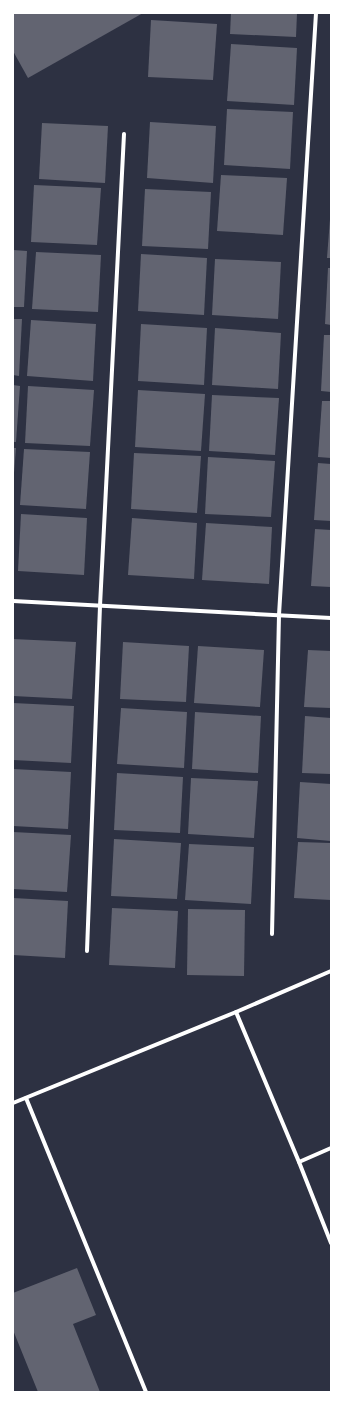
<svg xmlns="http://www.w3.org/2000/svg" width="344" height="1405" viewBox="0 0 344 1405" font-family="Mulish,sans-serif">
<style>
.building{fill:#626471}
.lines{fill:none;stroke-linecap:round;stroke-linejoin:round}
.minor{stroke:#fff;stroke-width:4}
</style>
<rect width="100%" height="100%" fill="#2d3142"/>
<g class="building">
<path d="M13 13H143L28 78 13 51Z"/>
<path d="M231 13H297L296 37 230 34Z"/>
<path d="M151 20 217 24 213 80 148 77Z"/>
<path d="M231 44 297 48 294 105 227 101Z"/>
<path d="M227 109 293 112 290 169 224 165Z"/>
<path d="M150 122 216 126 213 183 147 178Z"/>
<path d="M42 123 108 126 105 183 39 179Z"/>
<path d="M221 175 287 178 283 235 217 231Z"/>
<path d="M34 185 101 188 97 245 31 242Z"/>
<path d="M145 189 211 192 208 249 142 246Z"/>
<path d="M330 219H331V258H327Z"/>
<path d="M13 250 27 251 24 307H13Z"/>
<path d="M36 252 101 255 98 312 32 309Z"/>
<path d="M141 254 207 258 204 315 138 311Z"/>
<path d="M215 259 281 262 278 319 212 315Z"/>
<path d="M328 268H331V325L325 324Z"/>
<path d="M13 319H22L19 376 13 375Z"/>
<path d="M31 320 96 324 93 381 27 376Z"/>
<path d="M141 324 207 328 204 385 138 381Z"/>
<path d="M215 328 281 333 278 389 212 385Z"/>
<path d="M324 335H331V392L321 391Z"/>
<path d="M13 385 20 386 16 442H13Z"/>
<path d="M28 386 94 390 90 446 25 443Z"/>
<path d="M138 390 205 394 201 451 135 447Z"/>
<path d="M212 395 279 398 275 455 209 451Z"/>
<path d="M322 401H331V458L318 457Z"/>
<path d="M13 448H16L14 473H13Z"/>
<path d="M24 449 90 452 86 509 20 505Z"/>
<path d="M134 453 201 456 197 513 131 509Z"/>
<path d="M208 457 275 461 271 517 205 514Z"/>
<path d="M318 463 331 464V521L314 520Z"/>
<path d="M21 514 87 518 84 575 18 571Z"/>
<path d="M132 518 197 523 194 579 128 575Z"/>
<path d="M206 523 272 527 269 584 202 580Z"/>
<path d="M315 529 331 530V587L311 586Z"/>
<path d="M13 639 76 642 72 699 13 696Z"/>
<path d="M123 642 189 646 186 702 120 699Z"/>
<path d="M198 646 264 650 260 707 194 703Z"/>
<path d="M308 650 331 651V708L304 707Z"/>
<path d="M13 703 74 706 71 763 13 760Z"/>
<path d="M121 708 187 712 184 768 117 764Z"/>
<path d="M195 712 261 716 258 773 192 769Z"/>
<path d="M305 716 331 718V774L302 773Z"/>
<path d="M13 769 71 772 68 829 13 826Z"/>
<path d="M117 773 183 777 180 833 114 830Z"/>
<path d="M191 778 258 781 254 838 188 834Z"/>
<path d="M300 782 331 784V841L297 838Z"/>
<path d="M13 832 71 835 67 892 13 889Z"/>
<path d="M114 839 181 843 177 899 111 896Z"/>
<path d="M298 842 331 843V900L294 898Z"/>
<path d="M189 844 254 847 251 904 185 900Z"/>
<path d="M13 898 68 901 65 958 13 955Z"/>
<path d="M112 908 178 911 175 968 109 965Z"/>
<path d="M188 909 245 910 244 976 187 975Z"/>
<path d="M77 1268 96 1315 73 1324 100 1392H38L13 1330V1293Z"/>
</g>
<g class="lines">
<g class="minor">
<path d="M13 601 331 618"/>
<path d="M272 934 279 615 316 13"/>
<path d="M87 951 100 606 124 134"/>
<path d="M236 1012 299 1162 331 1243"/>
<path d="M26 1098 146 1392"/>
<path d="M13 1103 236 1012 331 971"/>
<path d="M299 1162 331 1148"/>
</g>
</g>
<rect width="344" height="1405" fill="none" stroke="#ffffff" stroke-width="28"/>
</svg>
